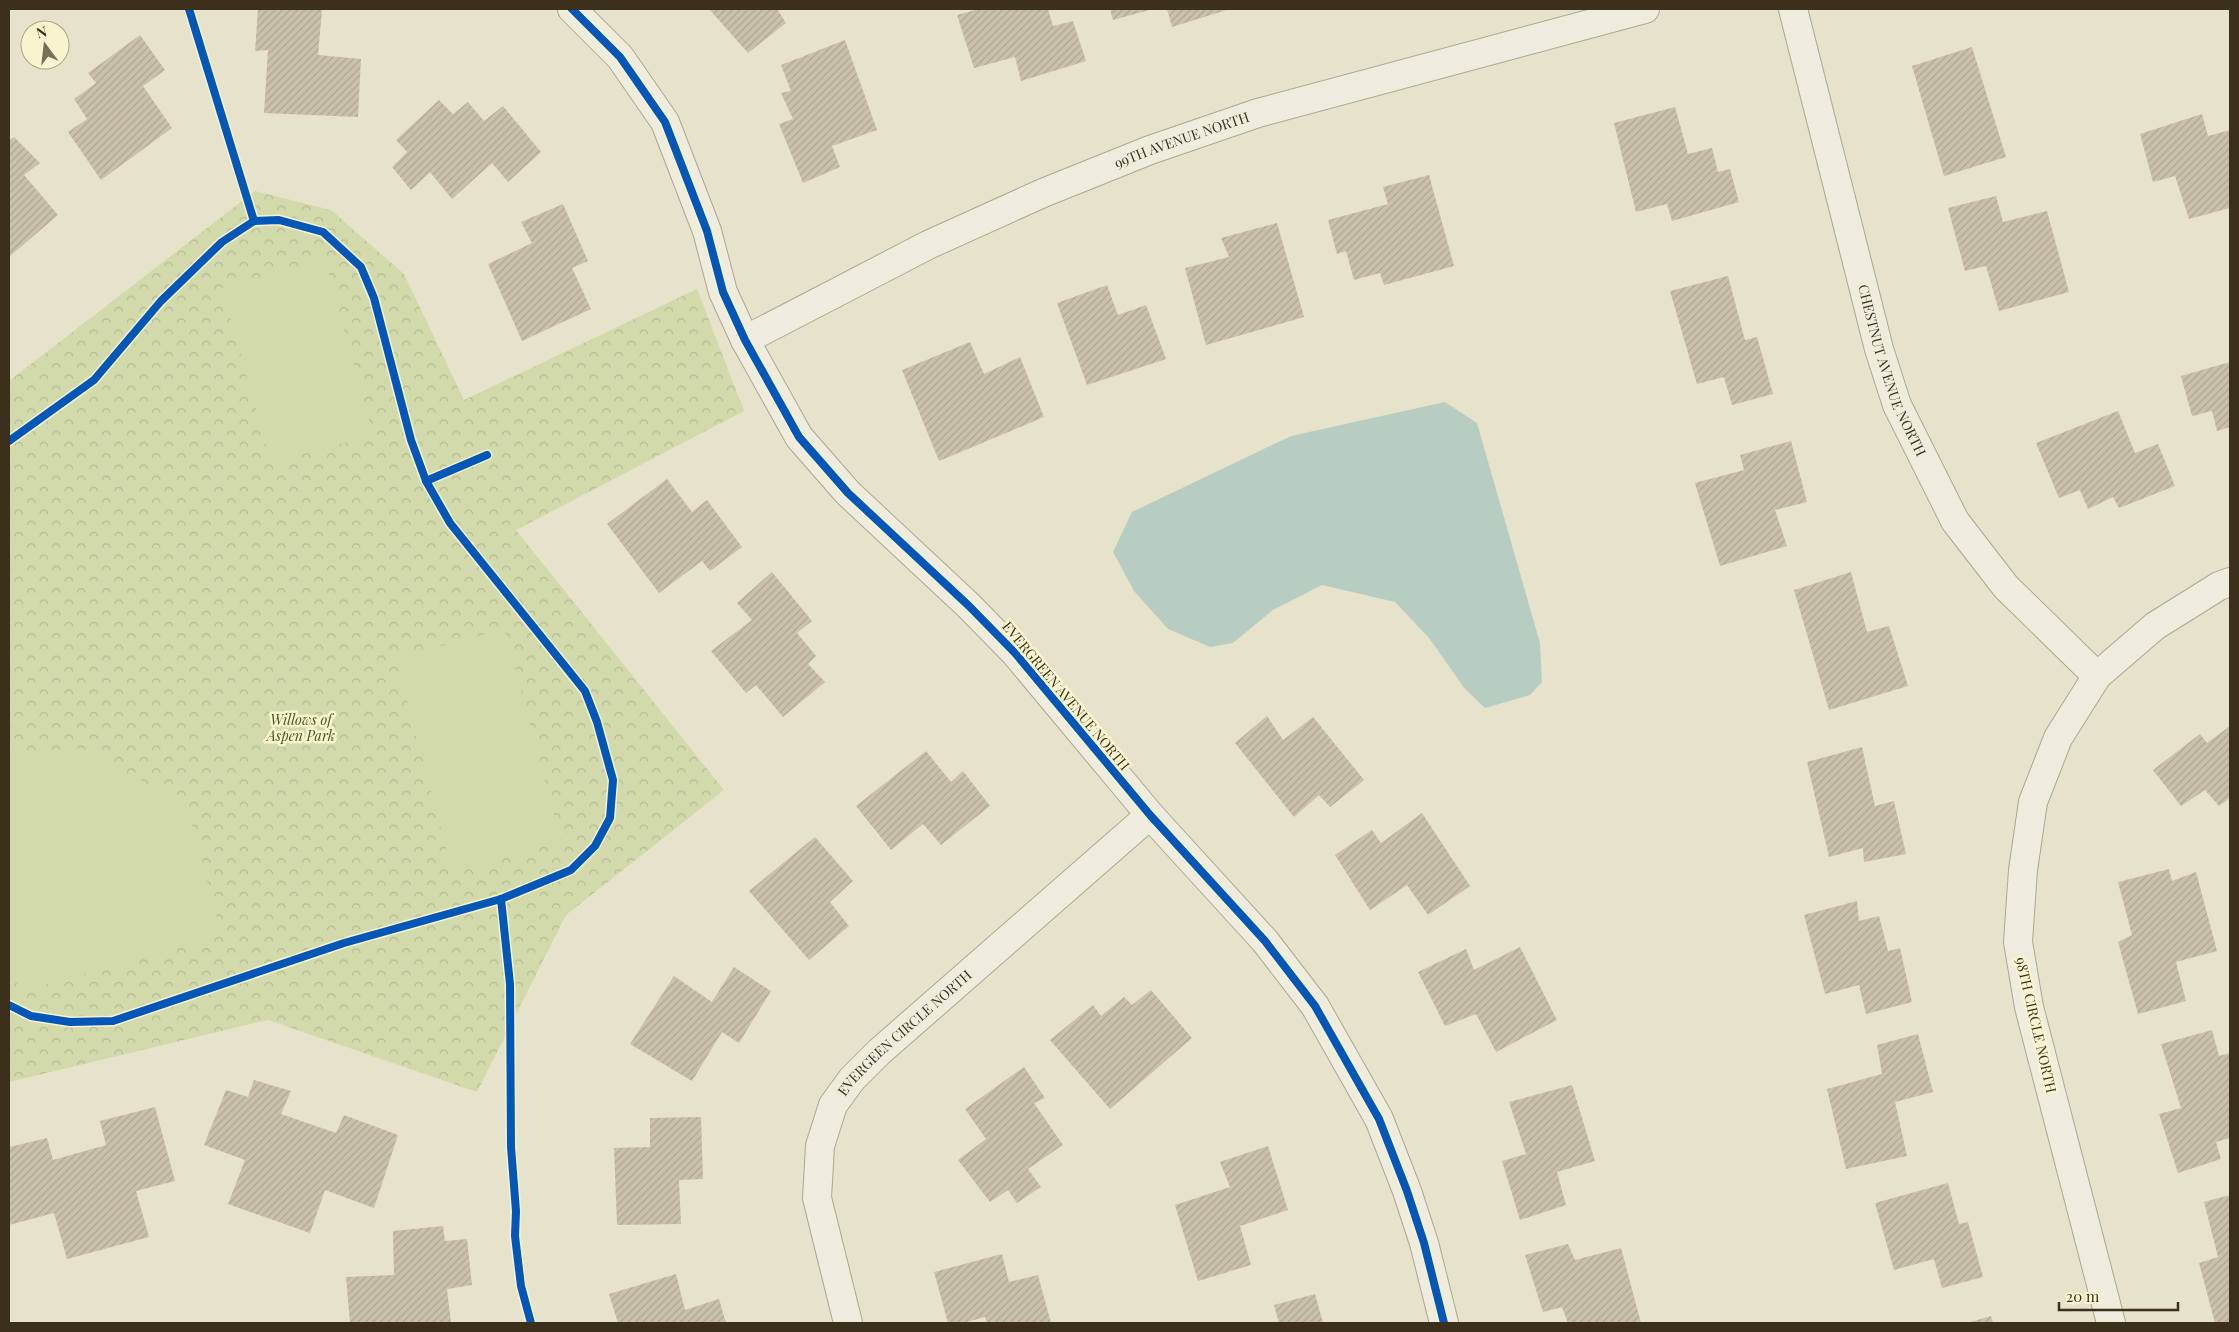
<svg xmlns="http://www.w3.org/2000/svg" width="2239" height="1332" viewBox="0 0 2239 1332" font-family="'Playfair Display',serif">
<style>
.forest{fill:url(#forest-crowns)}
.pitch{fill:#d2daab}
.water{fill:#b7cdc2}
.building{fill:url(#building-hatch)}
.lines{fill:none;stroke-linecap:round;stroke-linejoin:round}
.minor-casing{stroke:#aca694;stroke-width:30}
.minor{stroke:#eeecdd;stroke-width:28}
.cycleway-casing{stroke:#f9f4cf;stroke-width:11}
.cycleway{stroke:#0057b8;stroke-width:8}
.labels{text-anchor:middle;stroke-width:5;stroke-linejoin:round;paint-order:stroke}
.street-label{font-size:14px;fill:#3b301b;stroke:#f9f4cf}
.park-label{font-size:14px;font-style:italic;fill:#425a1f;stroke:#f9f4cf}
</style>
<defs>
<pattern id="forest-crowns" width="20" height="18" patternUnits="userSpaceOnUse" patternTransform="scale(1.25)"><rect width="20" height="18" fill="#d2daab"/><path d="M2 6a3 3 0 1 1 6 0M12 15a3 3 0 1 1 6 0" fill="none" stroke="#b5bb93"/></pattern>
<pattern id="building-hatch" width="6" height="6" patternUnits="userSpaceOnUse" patternTransform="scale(1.25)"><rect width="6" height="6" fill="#cbc1ab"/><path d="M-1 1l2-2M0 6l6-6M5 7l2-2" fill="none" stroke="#afa693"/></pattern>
</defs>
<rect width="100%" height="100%" fill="#e7e3ca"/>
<path class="forest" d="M255 191 331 210 404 274 464 400 697 289 744 411 516 530 724 790 566 915 477 1092 268 1020 9 1082V381Z"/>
<g class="pitch">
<path d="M325 260 373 435 271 463 222 288Z"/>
<path d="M505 629 561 842 452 871 396 658Z"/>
<path d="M83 749 187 806 222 936 27 990 9 978V752Z"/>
</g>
<path class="water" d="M1445 402 1477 423 1540 643 1542 682 1530 695 1485 708 1465 689 1429 638 1395 602 1322 585 1273 610 1233 643 1210 647 1168 629 1134 591 1113 552 1132 512 1291 436Z"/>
<g class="building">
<path d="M258 9 322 10 318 55 361 59 358 117 264 113 268 50 255 51Z"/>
<path d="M709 9H777L786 23 748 53Z"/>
<path d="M979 9H1048L1053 26 1073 21 1086 61 1021 81 1015 57 974 68 957 15Z"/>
<path d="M1110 9H1153L1113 20Z"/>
<path d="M1167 9H1230L1172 27Z"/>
<path d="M140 35 165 70 143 86 172 128 101 180 68 132 87 119 74 99 96 83 88 73Z"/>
<path d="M845 40 877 130 832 146 840 167 803 183 779 124 793 119 781 93 791 91 781 65Z"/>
<path d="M1972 47 2006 157 1944 176 1912 66Z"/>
<path d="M439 100 453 114 468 102 484 121 503 106 541 152 508 182 492 163 452 199 430 172 411 190 392 167 407 152 396 140Z"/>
<path d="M1675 107 1688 154 1712 148 1718 172 1730 169 1739 202 1672 221 1667 204 1636 212 1614 123Z"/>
<path d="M2202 114 2208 136 2230 130V208L2189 219 2175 176 2153 182 2140 134Z"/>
<path d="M14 137 40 163 24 175 58 215 9 257V141Z"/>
<path d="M1429 175 1454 266 1384 285 1380 273 1354 280 1346 251 1337 254 1328 220 1388 204 1383 187Z"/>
<path d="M1996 196 2003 222 2047 211 2069 292 1999 311 1986 266 1965 271 1948 208Z"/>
<path d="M563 204 588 261 572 268 591 309 522 341 488 264 532 243 521 222Z"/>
<path d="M1277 223 1304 317 1206 345 1185 268 1229 257 1221 238Z"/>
<path d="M1728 276 1745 340 1757 337 1773 394 1732 405 1724 377 1697 384 1670 291Z"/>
<path d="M1107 285 1118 315 1146 305 1166 359 1087 385 1057 303Z"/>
<path d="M970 342 984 374 1020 357 1044 417 939 461 902 370Z"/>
<path d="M2230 362V427L2217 431 2212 411 2192 416 2181 376Z"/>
<path d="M2118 411 2135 453 2158 444 2175 486 2119 508 2113 497 2088 509 2080 490 2059 498 2036 443Z"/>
<path d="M1791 441 1807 502 1775 510 1787 546 1720 566 1695 483 1744 470 1740 455Z"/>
<path d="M667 479 692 512 707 500 742 547 710 571 702 561 659 593 607 524Z"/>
<path d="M772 572 812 621 797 633 816 656 808 664 825 682 783 717 756 685 746 693 711 651 752 620 737 603Z"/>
<path d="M1851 572 1867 632 1889 626 1908 686 1829 710 1794 590Z"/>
<path d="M1267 716 1283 740 1313 717 1364 780 1330 807 1319 795 1294 817 1235 743Z"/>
<path d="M2230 726V798L2219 806 2205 790 2181 806 2153 770 2200 734 2207 743Z"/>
<path d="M1862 747 1875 806 1894 801 1906 854 1864 862 1863 848 1829 857 1807 762Z"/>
<path d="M926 751 951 782 963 771 990 806 941 845 923 824 891 850 856 806Z"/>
<path d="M1422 813 1470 886 1428 915 1407 885 1370 910 1335 855 1372 830 1381 843Z"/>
<path d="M815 837 853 881 830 902 849 926 809 960 749 891Z"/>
<path d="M2169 869 2172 881 2196 872 2217 951 2176 962 2186 1001 2138 1014 2118 942 2132 935 2118 882Z"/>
<path d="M1857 901 1859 921 1879 916 1888 951 1900 948 1912 1002 1866 1014 1859 985 1825 994 1804 915Z"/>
<path d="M1520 947 1557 1020 1496 1052 1476 1014 1445 1026 1418 972 1466 949 1474 970Z"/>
<path d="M734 967 771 991 739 1043 722 1032 692 1081 630 1044 674 976 712 1002Z"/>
<path d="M1151 990 1192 1038 1110 1109 1050 1040 1093 1005 1101 1016 1124 997 1132 1005Z"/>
<path d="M2212 1030 2219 1056 2230 1053V1138L2216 1142 2221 1159 2178 1173 2159 1114 2181 1108 2161 1044Z"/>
<path d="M1918 1034 1933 1092 1895 1102 1907 1156 1846 1169 1827 1089 1882 1074 1877 1045Z"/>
<path d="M1024 1067 1045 1098 1034 1103 1063 1145 1028 1169 1041 1187 1017 1203 1008 1190 990 1202 958 1160 986 1139 965 1109Z"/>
<path d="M254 1080 291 1091 281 1114 336 1133 344 1115 398 1135 374 1208 325 1190 310 1233 228 1204 245 1160 204 1145 226 1090 248 1097Z"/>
<path d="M1572 1085 1595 1161 1557 1172 1566 1205 1520 1220 1502 1161 1526 1154 1509 1102Z"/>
<path d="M155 1107 175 1181 136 1191 149 1237 67 1259 54 1213 9 1225V1147L47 1138 53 1160 106 1145 100 1121Z"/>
<path d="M701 1117 703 1179 679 1180 681 1224 617 1225 614 1148 650 1147V1118Z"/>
<path d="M1268 1146 1288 1210 1240 1226 1251 1265 1198 1281 1175 1205 1230 1187 1220 1162Z"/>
<path d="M1948 1183 1959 1224 1968 1222 1983 1277 1942 1288 1934 1259 1894 1270 1875 1203Z"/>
<path d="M2230 1195V1322L2215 1323 2199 1263 2218 1257 2204 1202Z"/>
<path d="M443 1226 445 1241 467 1239 472 1285 447 1289 451 1323H350L346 1277 394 1275 393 1231Z"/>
<path d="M1568 1244 1575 1260 1621 1248 1641 1323H1568L1562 1307 1543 1312 1525 1255Z"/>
<path d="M1002 1254 1009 1282 1038 1275 1051 1323H987L985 1317 963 1323H948L934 1272Z"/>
<path d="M676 1274 685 1310 719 1299 726 1323H618L609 1294Z"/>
<path d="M1315 1294 1323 1323H1279L1274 1305Z"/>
<path d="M1991 1316 1993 1323H1967Z"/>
</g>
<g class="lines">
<defs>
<g id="minor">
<path d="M572 9 620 57 665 122 707 231 723 292 745 340 799 437 848 493 969 606 1015 653 1150 815 1265 941 1315 1006 1379 1119 1407 1191 1424 1243 1444 1323"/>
<path id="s1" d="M1793 9 1879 349 1897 405 1955 521 2006 587 2097 676"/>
<path id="s2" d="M745 340 928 245 1043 193 1150 150 1258 113 1645 9"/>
<path id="s3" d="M848 1323 817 1198 820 1146 833 1105 852 1079 879 1052 1150 815"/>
<path d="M2111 1323 2029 1007 2018 942 2023 870 2033 802 2058 738 2097 676 2155 626 2219 586 2230 582"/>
</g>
</defs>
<use href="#minor" class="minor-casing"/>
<use href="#minor" class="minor"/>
<defs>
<g id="cycleway">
<path d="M189 9 254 221"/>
<path d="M572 9 620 57 665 122 707 231 723 292 745 340 799 437 848 493 969 606 1015 653 1150 815 1265 941 1315 1006 1379 1119 1407 1191 1424 1243 1444 1323"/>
<path d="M9 441 94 380 161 301 222 242 254 221 279 220 323 232 361 267 374 298 411 440 426 481 450 523 585 691 597 722 613 780 610 818 595 846 571 870 501 899 344 943 113 1021 70 1022 31 1016 9 1005"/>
<path d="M426 481 487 455"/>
<path d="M501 899 510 984 511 1147 516 1211 515 1236 521 1286 531 1323"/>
</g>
</defs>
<use href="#cycleway" class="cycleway-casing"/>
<use href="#cycleway" class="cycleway"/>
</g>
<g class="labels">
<g class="street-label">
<text dy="5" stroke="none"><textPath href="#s2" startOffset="481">99TH AVENUE NORTH</textPath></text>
<text dy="5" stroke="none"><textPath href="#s1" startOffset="375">CHESTNUT AVENUE NORTH</textPath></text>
<text transform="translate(1066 696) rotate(50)" y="5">EVERGREEN AVENUE NORTH</text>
<text transform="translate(2036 1025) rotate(77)" y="5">98TH CIRCLE NORTH</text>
<text dy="5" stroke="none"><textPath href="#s3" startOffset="326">EVERGEEN CIRCLE NORTH</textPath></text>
</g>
<g class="park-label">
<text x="301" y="725">Willows of<tspan x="301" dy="16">Aspen Park</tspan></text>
</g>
</g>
<rect width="2239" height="1332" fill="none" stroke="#3b301b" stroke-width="20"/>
<g transform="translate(45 45) rotate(345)"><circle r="24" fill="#f9f4cf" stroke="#ada687"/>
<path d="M0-4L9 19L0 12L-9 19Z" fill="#776f58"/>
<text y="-8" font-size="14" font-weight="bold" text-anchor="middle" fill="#3b301b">N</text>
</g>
<path d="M2059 1302v8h119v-8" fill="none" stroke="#3b301b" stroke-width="2.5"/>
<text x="2066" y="1302" font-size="15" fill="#3b301b" stroke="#f9f4cf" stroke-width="4" paint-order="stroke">20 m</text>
</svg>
